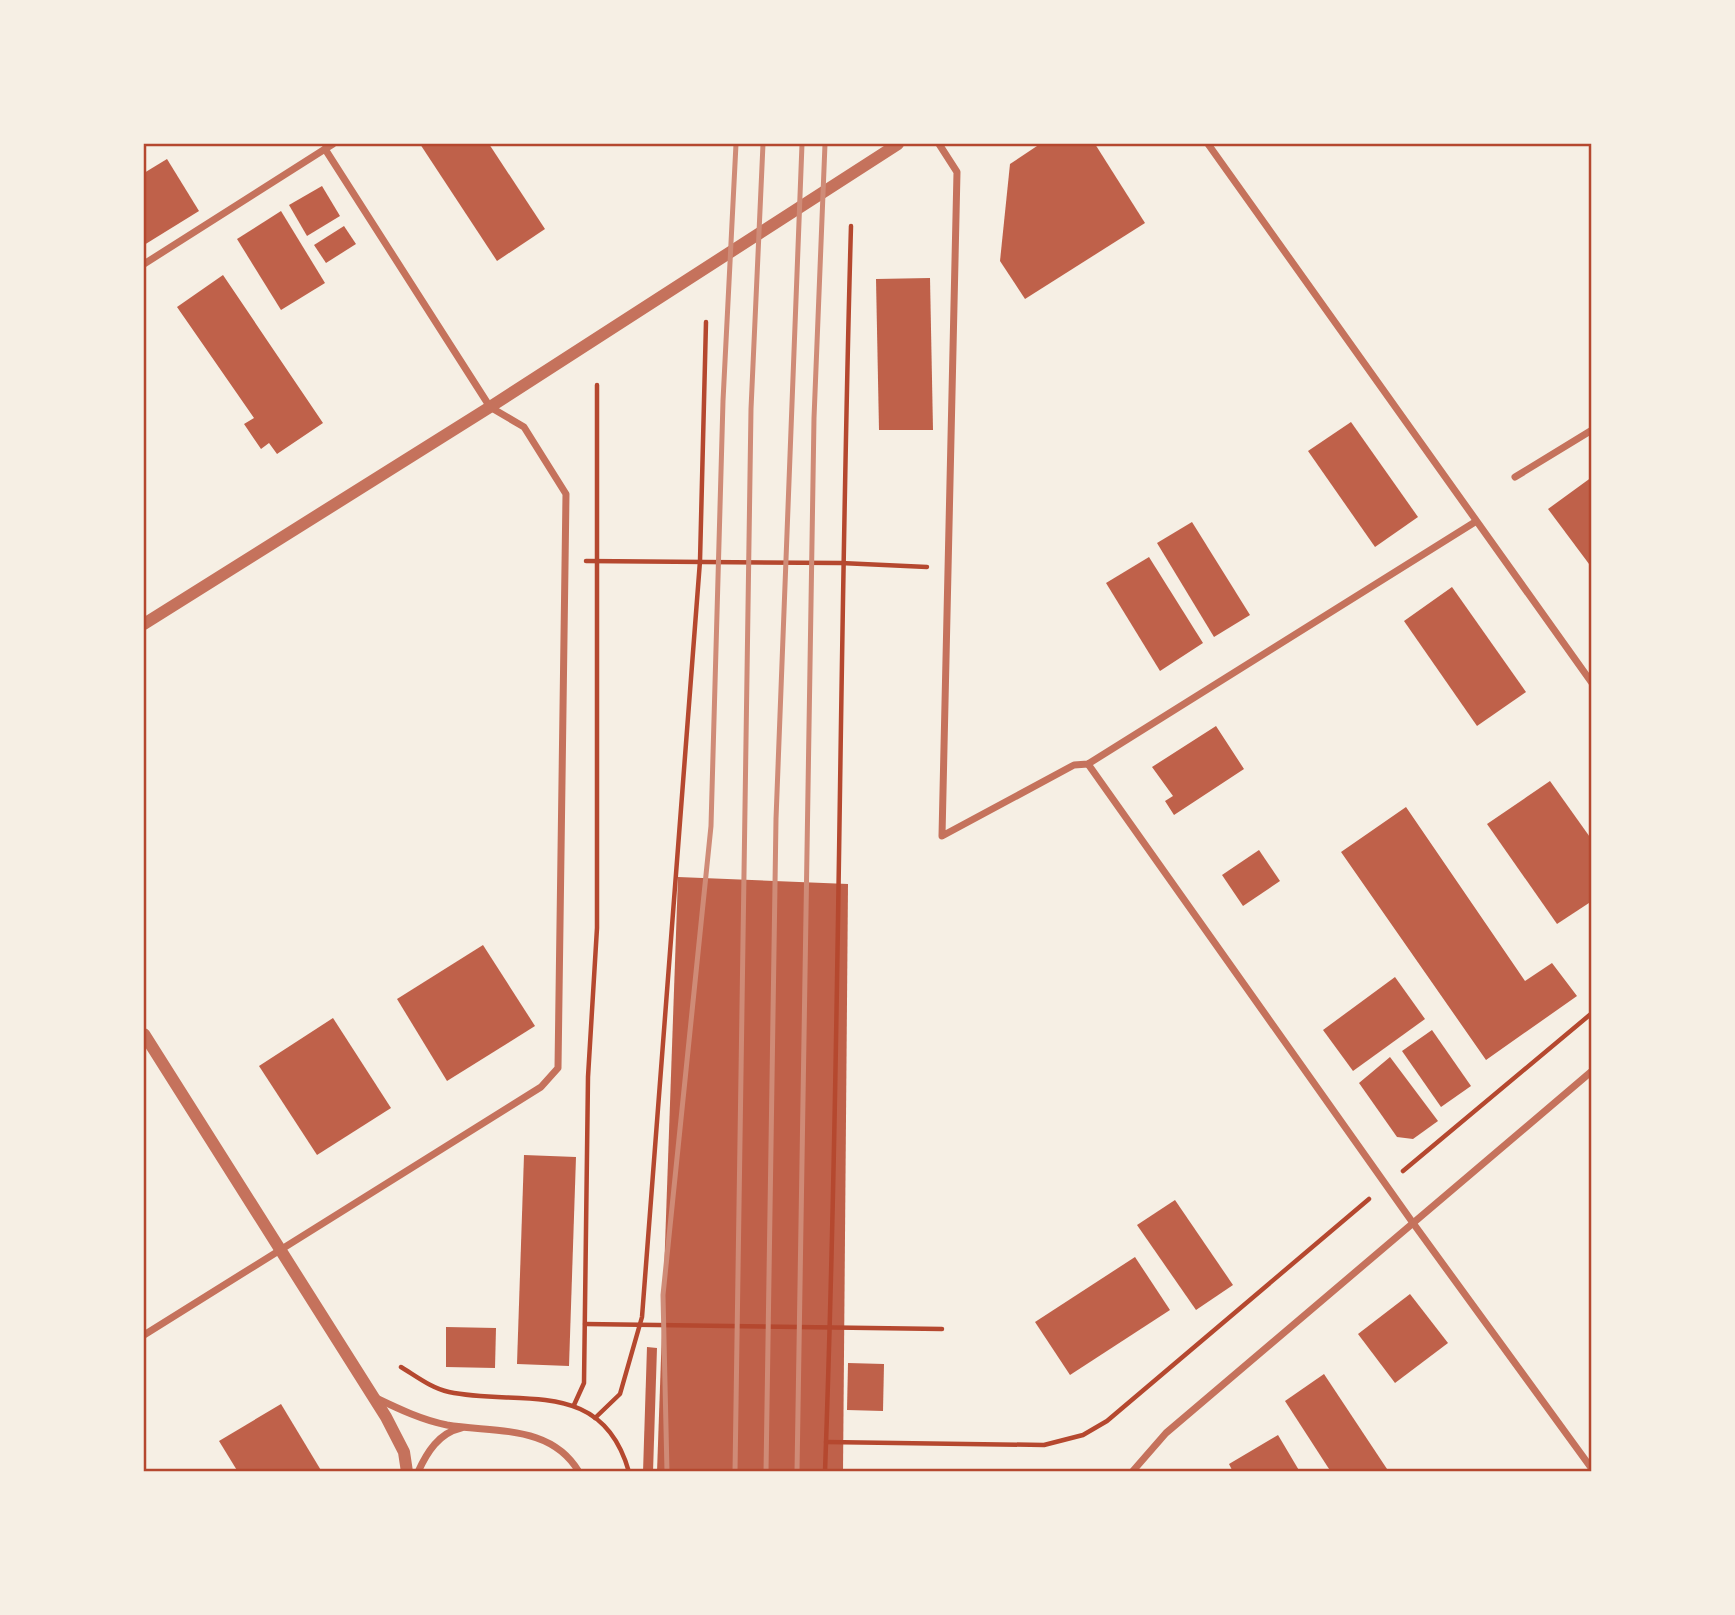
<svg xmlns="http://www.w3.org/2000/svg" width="1735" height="1615" viewBox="0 0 1735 1615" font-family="Ubuntu,sans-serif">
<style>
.building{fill:#bf614a}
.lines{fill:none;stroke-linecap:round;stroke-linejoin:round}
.path{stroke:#b5482f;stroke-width:4.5}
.minor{stroke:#c5725c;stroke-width:7}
.tertiary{stroke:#c5725c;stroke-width:12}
.rail{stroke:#cf8b77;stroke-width:5}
.neatline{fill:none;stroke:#b5482f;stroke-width:2.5}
</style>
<rect width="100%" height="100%" fill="#f6efe4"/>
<g class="building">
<path d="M420 144H489L545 229 497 261Z"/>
<path d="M1040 144H1095L1145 223 1025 299 1000 261 1010 164Z"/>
<path d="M167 159 199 211 144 245V173Z"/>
<path d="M322 186 340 216 307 236 289 205Z"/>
<path d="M281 211 325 283 281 310 237 239Z"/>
<path d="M344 226 356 244 326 263 314 245Z"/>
<path d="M223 275 323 423 277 454 269 443 261 449 244 424 254 418 177 307Z"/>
<path d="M930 278 933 430H879L876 279Z"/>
<path d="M1351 422 1418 517 1375 547 1308 451Z"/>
<path d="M1592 477V568L1548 509Z"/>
<path d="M1192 522 1250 615 1214 637 1157 543Z"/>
<path d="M1149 557 1203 643 1160 671 1106 583Z"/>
<path d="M1452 587 1526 692 1477 726 1404 621Z"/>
<path d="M1216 726 1244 769 1174 815 1165 801 1173 796 1152 767Z"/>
<path d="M1550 781 1592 840V901L1557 924 1487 824Z"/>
<path d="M1406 807 1525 981 1552 963 1577 996 1486 1060 1341 852Z"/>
<path d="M1259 850 1280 881 1243 906 1222 875Z"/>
<path d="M678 877 848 884 843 1472H657Z"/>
<path d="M483 945 535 1026 447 1081 397 999Z"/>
<path d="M1395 977 1425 1019 1353 1071 1323 1030Z"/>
<path d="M333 1018 391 1108 317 1155 259 1066Z"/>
<path d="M1432 1030 1471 1086 1441 1107 1402 1051Z"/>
<path d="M1390 1057 1438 1121 1413 1139 1397 1137 1359 1083Z"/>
<path d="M524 1155 576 1157 569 1366 517 1364Z"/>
<path d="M1175 1200 1233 1285 1196 1310 1137 1225Z"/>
<path d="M1135 1257 1170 1310 1070 1375 1035 1322Z"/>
<path d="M1410 1294 1448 1343 1395 1383 1358 1334Z"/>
<path d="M446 1327 496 1328 495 1368 446 1367Z"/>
<path d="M647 1347 657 1348 653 1472H643Z"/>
<path d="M848 1363 884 1364 883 1411 847 1410Z"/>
<path d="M1324 1374 1389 1472H1331L1285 1401Z"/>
<path d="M281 1404 322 1472H238L219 1441Z"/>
<path d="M1278 1435 1300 1472H1233L1229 1464Z"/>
</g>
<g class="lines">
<g class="path">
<path d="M586 561 841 563 927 567"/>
<path d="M1403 1171 1592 1013"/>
<path d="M585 1324 942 1329"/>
<path d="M401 1367C416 1376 431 1388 449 1392 520 1407 602 1376 629 1472"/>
<path d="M574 1405 584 1383 588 1077 597 928V385"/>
<path d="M595 1418 620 1394 642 1317 700 561 706 322"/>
<path d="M826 1442 1044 1445 1083 1435 1107 1421 1369 1199"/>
<path d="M825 1472C840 1057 839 641 851 226"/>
</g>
<g class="minor">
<path d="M939 144 957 172 942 836 1074 765 1088 764 1475 522"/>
<path d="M1208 144 1592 683"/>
<path d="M144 264 325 149"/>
<path d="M1515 477 1592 430"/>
<path d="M1088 764 1413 1223 1592 1469"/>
<path d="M144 1335 541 1087 558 1068 566 494 524 427 490 407 325 149 333 144"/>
<path d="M376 1398C399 1409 422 1420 447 1425 494 1433 551 1424 579 1472"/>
<path d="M418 1472C427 1452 439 1433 461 1428"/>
<path d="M1132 1472 1166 1433 1592 1071"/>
</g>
<g class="tertiary">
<path d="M144 624 490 407 898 144"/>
<path d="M144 1034 386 1417 404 1452 407 1472"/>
</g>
<g class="rail">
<path d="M667 1472 663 1295 711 826 723 401 736 144"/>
<path d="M735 1472 751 409 763 144"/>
<path d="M766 1472 776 819 802 144"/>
<path d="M797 1472 814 418 825 144"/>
</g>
</g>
<rect width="1735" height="1615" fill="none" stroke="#f6efe4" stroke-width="290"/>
<rect x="145" y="145" width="1445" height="1325" class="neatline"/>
</svg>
